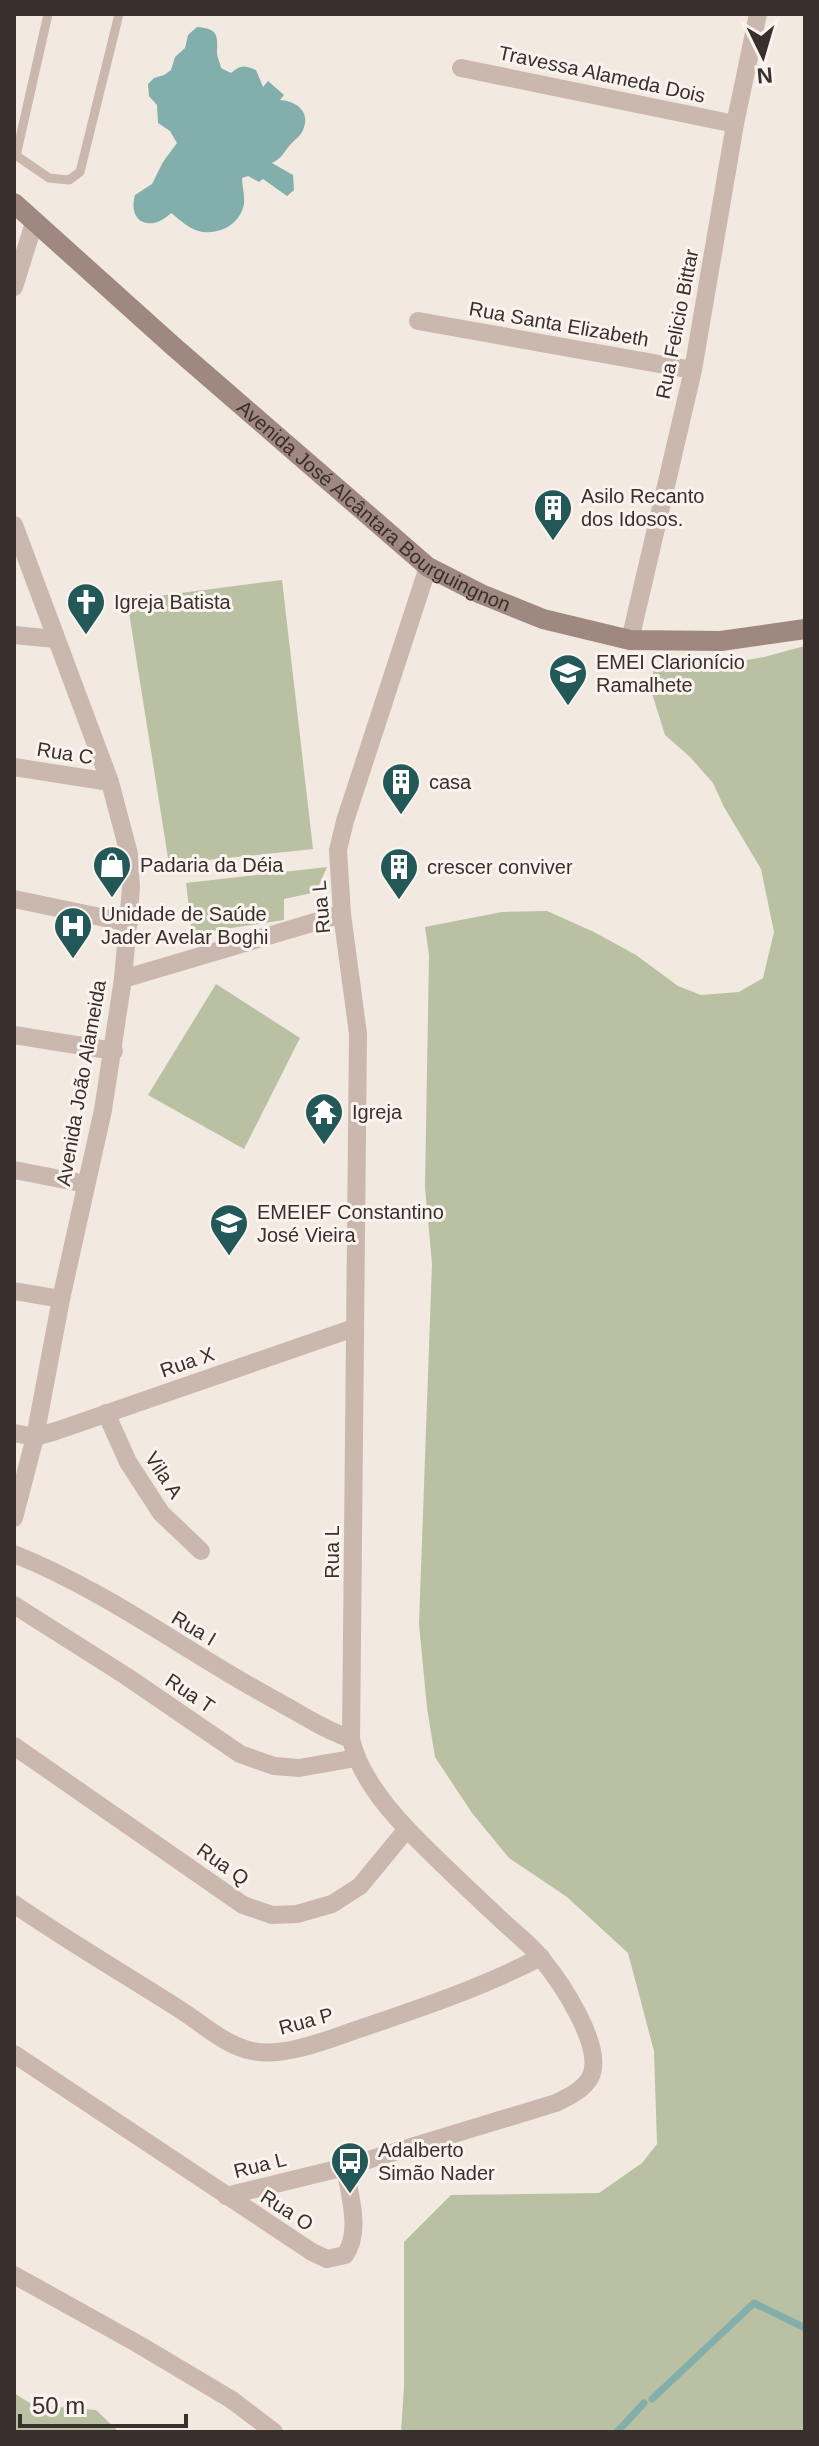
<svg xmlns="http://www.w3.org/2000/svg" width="819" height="2446" viewBox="0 0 819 2446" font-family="Arial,sans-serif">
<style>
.green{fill:#b9c1a2}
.water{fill:#82aeac}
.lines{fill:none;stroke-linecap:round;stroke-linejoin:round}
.stream{stroke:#82aeac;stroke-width:7}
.lane{stroke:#cab8ae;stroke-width:9}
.street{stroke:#cab8ae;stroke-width:18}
.secondary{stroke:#9e887f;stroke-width:20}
.labels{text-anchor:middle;stroke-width:6;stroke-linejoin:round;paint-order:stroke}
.street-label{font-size:20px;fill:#392f2c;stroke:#faf3ee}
.poi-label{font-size:20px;fill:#392f2c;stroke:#faf3ee;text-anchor:start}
</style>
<rect width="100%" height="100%" fill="#f2e9e1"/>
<g class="green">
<path d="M282 580 313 849 169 864 127 600Z"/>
<path d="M805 646V2432H401L404 2386V2242L451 2195 599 2193 642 2163 657 2144 654 2051 628 1953 567 1897 509 1858 472 1813 435 1757 427 1708 419 1624 432 1264 425 1187 429 955 425 927 502 912 547 911 594 932 636 955 678 986 701 995 739 992 763 978 774 932 761 869 724 807 713 783 690 757 665 735 650 687 654 669 700 668 764 657Z"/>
<path d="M327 867 316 892 284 899V920L192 934 186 883Z"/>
<path d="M216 984 300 1038 244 1149 148 1095Z"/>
<path d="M14 2393 33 2405 96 2410 119 2432H14Z"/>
</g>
<path class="water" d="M197 27C220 29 217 36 217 54 217 56 221 66 221 68L231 73C241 65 244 65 256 70L263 87 268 81 284 95 280 100C296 101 311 111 303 130 301 136 295 139 290 145 284 152 281 159 272 163L293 175 294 190 287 196 263 179 259 182 248 176 242 178C242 186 245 196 244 204 240 225 218 236 198 231 188 228 179 219 171 213 152 232 127 224 135 195L152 184 163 162 177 143 170 131 158 123 157 105 149 96 148 84 154 78 164 75 171 70 175 57 185 48 188 35Z"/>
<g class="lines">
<g class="stream">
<path d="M652 2399 754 2303 805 2328"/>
<path d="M617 2432 644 2403"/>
</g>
<g class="lane">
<path d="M14 154 49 178 69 180 80 172 119 14"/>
<path d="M16 156 48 14"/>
</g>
<g class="street">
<path d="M461 68 735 124"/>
<path d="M14 287 34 223"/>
<path d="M418 321 693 370"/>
<path d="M14 525 110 782 129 854 131 888 123 979 103 1110 61 1299 35 1437 14 1518"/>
<path d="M14 635 56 639"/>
<path d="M630 640 693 370 735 124 758 14"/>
<path d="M14 767 110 782"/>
<path d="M14 899 129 923"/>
<path d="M123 979 342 914"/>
<path d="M14 1035 114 1051"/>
<path d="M14 1170 86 1184"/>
<path d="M14 1291 61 1299"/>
<path d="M106 1413 128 1462 161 1513 201 1551"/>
<path d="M14 1433 35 1437 56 1431 354 1328"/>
<path d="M14 1554C107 1591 188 1653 275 1700 301 1714 324 1730 351 1739"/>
<path d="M14 1605 126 1676 240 1754 274 1766 299 1768 356 1758"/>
<path d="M14 1746 243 1905 272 1915 297 1914 332 1904 360 1886 407 1829"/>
<path d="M14 1904C68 1941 124 1974 179 2009 203 2024 224 2045 252 2051 284 2058 329 2039 359 2029 421 2008 483 1987 541 1957"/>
<path d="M14 2054 312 2252 327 2259 345 2255C362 2231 349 2194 345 2167"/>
<path d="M226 2196 345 2167 556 2103C568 2097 583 2090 590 2078 606 2048 560 1981 541 1958 529 1943 511 1930 497 1916 467 1888 437 1860 409 1831 384 1805 359 1774 351 1739L358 1034 342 914 338 850 345 821 428 567"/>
<path d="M14 2275 138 2344 232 2400 274 2432"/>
</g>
<path class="secondary" id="s1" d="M14 203 173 346 428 567 481 594 543 619 630 640 721 641 805 629"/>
</g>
<defs>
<symbol id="building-pin" viewBox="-11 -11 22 30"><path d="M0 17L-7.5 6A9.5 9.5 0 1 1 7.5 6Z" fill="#235858" stroke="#faf3ee"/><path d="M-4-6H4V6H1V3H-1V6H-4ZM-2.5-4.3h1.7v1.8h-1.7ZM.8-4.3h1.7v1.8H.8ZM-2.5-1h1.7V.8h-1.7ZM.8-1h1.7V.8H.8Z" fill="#fff"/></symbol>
<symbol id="church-pin" viewBox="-11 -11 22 30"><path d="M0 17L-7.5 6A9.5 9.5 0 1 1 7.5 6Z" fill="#235858" stroke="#faf3ee"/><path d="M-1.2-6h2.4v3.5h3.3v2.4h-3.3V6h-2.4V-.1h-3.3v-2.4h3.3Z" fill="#fff"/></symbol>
<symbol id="school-pin" viewBox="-11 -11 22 30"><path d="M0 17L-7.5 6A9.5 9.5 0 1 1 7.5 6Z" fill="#235858" stroke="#faf3ee"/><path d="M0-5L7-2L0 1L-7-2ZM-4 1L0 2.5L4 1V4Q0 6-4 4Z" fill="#fff"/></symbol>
<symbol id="shop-pin" viewBox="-11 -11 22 30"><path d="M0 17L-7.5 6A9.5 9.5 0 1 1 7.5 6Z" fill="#235858" stroke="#faf3ee"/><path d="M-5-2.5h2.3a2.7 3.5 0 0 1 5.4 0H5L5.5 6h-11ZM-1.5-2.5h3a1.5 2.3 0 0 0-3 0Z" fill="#fff"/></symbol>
<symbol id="hospital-pin" viewBox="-11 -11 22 30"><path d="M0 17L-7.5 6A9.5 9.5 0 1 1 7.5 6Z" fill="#235858" stroke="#faf3ee"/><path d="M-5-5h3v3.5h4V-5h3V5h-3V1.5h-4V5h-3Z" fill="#fff"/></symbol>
<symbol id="temple-pin" viewBox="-11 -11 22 30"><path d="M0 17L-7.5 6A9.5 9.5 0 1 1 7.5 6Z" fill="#235858" stroke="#faf3ee"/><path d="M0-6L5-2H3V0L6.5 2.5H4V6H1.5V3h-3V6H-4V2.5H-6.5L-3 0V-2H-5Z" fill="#fff"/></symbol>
<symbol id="bus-pin" viewBox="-11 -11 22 30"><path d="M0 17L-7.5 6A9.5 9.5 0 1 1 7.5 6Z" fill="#235858" stroke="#faf3ee"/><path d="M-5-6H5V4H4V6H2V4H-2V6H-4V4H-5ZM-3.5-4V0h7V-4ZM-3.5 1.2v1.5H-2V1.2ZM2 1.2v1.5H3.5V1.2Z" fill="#fff"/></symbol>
</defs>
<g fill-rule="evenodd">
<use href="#building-pin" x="531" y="486" width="44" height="60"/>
<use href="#church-pin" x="64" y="580" width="44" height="60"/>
<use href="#school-pin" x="546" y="651" width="44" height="60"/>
<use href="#building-pin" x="379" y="760" width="44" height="60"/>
<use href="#shop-pin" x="90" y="843" width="44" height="60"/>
<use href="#building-pin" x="377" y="845" width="44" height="60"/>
<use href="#hospital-pin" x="51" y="904" width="44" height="60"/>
<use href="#temple-pin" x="302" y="1090" width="44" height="60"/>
<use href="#school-pin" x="207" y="1201" width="44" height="60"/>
<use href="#bus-pin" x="328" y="2139" width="44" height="60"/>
</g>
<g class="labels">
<g class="street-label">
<text transform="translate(602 74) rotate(12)" y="7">Travessa Alameda Dois</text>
<text transform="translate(559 324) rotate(10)" y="7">Rua Santa Elizabeth</text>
<text transform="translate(677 324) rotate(-79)" y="7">Rua Felicio Bittar</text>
<text dy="7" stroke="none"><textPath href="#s1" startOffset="472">Avenida José Alcântara Bourguingnon</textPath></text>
<text transform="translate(65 753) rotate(9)" y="7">Rua C</text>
<text transform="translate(321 907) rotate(-95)" y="7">Rua L</text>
<text transform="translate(81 1083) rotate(-80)" y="7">Avenida João Alameida</text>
<text transform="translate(187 1362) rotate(-19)" y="7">Rua X</text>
<text transform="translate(164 1475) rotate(57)" y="7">Vila A</text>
<text transform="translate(332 1552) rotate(-90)" y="7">Rua L</text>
<text transform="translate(194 1628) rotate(31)" y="7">Rua I</text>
<text transform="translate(190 1693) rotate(34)" y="7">Rua T</text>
<text transform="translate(223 1864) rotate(35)" y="7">Rua Q</text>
<text transform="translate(306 2021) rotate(-15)" y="7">Rua P</text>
<text transform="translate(260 2165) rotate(-14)" y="7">Rua L</text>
<text transform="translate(287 2210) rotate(33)" y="7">Rua O</text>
</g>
<g class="poi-label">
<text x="581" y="503">Asilo Recanto<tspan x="581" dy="23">dos Idosos.</tspan></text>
<text x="114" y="609">Igreja Batista</text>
<text x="596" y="669">EMEI Clarionício<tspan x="596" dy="23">Ramalhete</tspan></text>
<text x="429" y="789">casa</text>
<text x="140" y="872">Padaria da Déia</text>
<text x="427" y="874">crescer conviver</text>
<text x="101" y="921">Unidade de Saúde<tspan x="101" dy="23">Jader Avelar Boghi</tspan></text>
<text x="352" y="1119">Igreja</text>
<text x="257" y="1219">EMEIEF Constantino<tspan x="257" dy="23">José Vieira</tspan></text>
<text x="378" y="2157">Adalberto<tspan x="378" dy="23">Simão Nader</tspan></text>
</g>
</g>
<rect width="819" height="2446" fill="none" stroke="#392f2c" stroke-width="32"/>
<g transform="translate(763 56) rotate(175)" stroke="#faf3ee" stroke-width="6" paint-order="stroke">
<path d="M0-6L14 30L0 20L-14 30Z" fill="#392f2c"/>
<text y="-12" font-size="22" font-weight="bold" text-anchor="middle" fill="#392f2c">N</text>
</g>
<path d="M20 2414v12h166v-12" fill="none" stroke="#392f2c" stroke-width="4"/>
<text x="32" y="2414" font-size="24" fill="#392f2c" stroke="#faf3ee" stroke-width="6" paint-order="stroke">50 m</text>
</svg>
